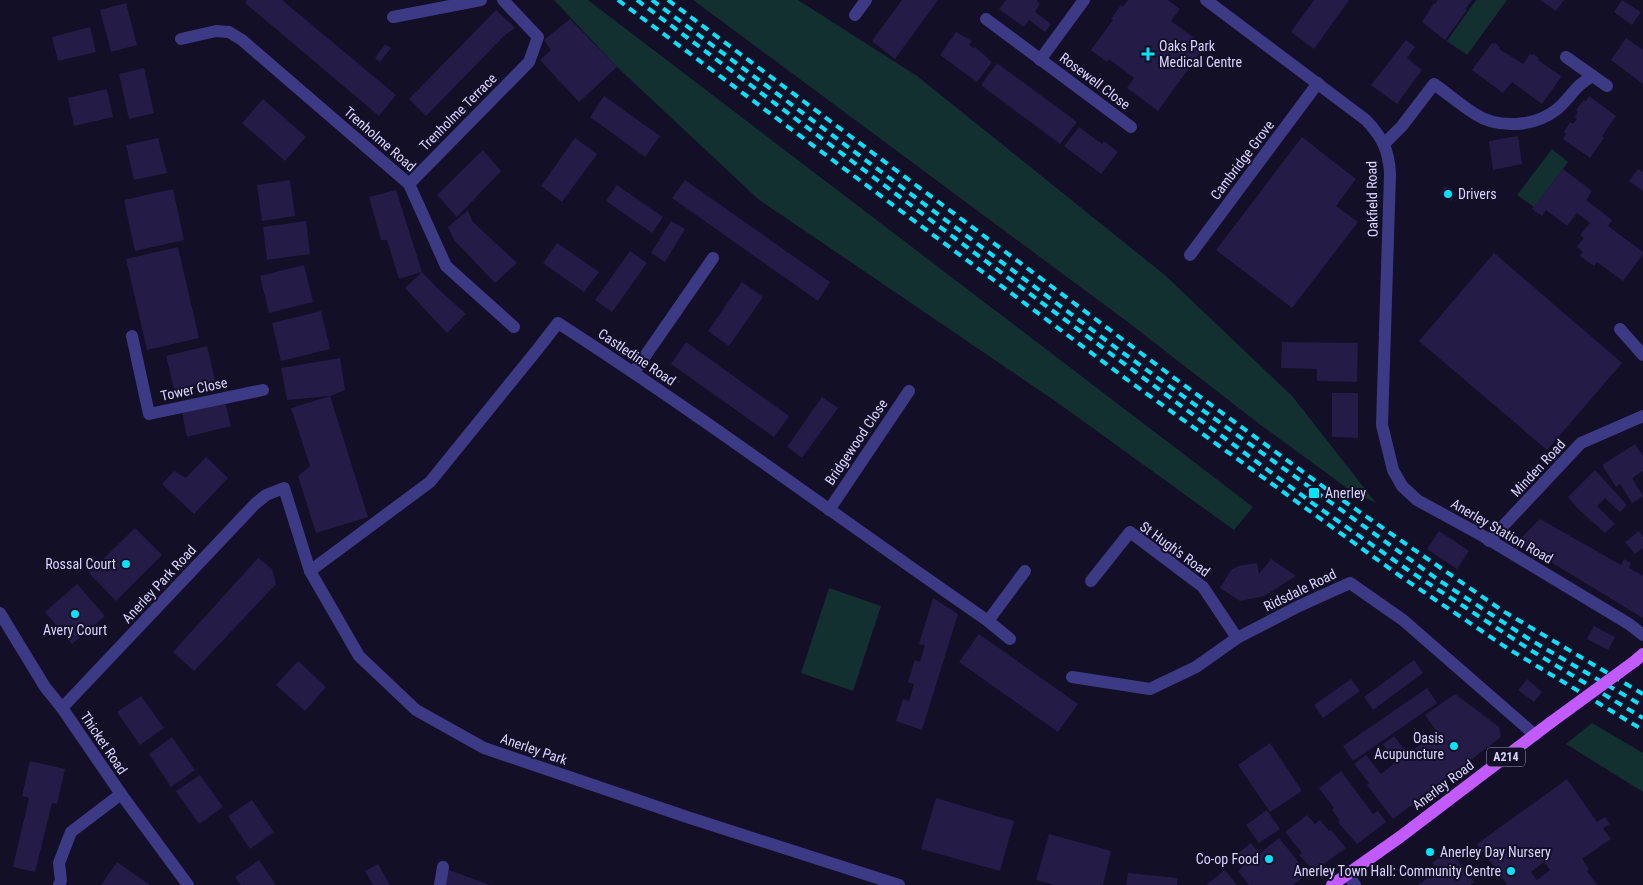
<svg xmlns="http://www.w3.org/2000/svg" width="1643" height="885" viewBox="0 0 1643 885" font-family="'Roboto Condensed',sans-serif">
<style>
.green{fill:#12302f}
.building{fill:#241b47;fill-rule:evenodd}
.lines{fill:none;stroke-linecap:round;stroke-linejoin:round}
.minor{stroke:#3d3a85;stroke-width:12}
.major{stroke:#c25bff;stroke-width:12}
.rail{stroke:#00e5ff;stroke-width:4;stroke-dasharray:8 6;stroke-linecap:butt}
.major-bridge{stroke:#c25bff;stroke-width:12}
.poi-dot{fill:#00e5ff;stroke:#130f26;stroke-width:2}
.labels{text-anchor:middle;stroke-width:4;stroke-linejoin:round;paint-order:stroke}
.shield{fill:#130f26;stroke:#9e99be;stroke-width:1}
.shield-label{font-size:12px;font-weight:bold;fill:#d9d4ff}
.poi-label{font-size:14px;fill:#d9d4ff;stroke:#130f26;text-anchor:start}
.street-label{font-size:14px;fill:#d9d4ff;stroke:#130f26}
</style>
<rect width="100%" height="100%" fill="#130f26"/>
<g class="green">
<path d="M554 0H588L1253 507 1234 530 1058 403 758 199 617 67Z"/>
<path d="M693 0H798L917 76 1166 276 1293 397 1376 503 1351 491 1258 423 1129 323Z"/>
<path d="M1476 0H1507L1467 55 1447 41Z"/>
<path d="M1552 149 1568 162 1534 207 1517 195Z"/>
<path d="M829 588 881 606 853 691 801 673Z"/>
<path d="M1592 723 1643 753V792L1566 744Z"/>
</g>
<g class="building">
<path d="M247 0H282L396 95 379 116 245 3Z"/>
<path d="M902 0H938L895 59 872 41Z"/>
<path d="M1006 0H1038L1037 1 1040 4 1035 12 1051 24 1045 32 1029 20 1024 27 999 9Z"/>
<path d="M1128 0H1168L1180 9 1171 21 1205 46 1158 111 1127 88 1134 78 1109 59 1107 62 1091 50 1113 20 1111 19 1121 5 1123 7Z"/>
<path d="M1314 0H1349L1314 49 1291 32Z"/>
<path d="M1438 0H1472L1466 8 1467 10 1445 40 1422 22 1434 3 1435 4Z"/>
<path d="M1540 0H1564L1556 11Z"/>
<path d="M1622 0 1641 12 1632 25 1614 12Z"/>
<path d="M126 3 137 45 111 52 100 10Z"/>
<path d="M496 10 515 28 505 35 426 116 409 99Z"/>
<path d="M570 19 617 67 579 102 540 60 551 50 544 40Z"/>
<path d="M90 27 96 52 58 61 52 37Z"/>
<path d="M956 32 972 41 969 45 973 48 975 47 992 62 977 82 940 55Z"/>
<path d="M1626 38 1643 50V84L1611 60Z"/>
<path d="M1406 40 1415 47 1407 58 1422 70 1397 104 1371 85Z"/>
<path d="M1492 43 1494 44 1495 43 1500 47 1499 49 1523 64 1530 54 1532 55 1533 54 1539 58 1538 60 1560 75 1561 77 1542 104 1512 82 1503 93 1472 70Z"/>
<path d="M385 44 391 48 380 62 375 58Z"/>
<path d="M997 63 1077 122 1060 144 981 85Z"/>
<path d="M144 68 154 113 129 119 119 74Z"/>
<path d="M107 89 113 117 74 126 68 98Z"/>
<path d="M604 96 660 136 645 157 590 117Z"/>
<path d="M1589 96 1616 116 1602 136 1604 138 1590 158 1563 139 1566 134 1564 132 1570 122 1573 124 1577 119 1575 117 1578 112 1576 110 1584 100 1586 101Z"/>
<path d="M263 99 306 137 285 161 242 123Z"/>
<path d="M1079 127 1102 144 1104 141 1118 152 1101 174 1064 146Z"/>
<path d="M1518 136 1522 164 1493 170 1489 141Z"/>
<path d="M1302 137 1356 179 1336 206 1358 222 1292 308 1216 250Z"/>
<path d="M158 138 167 173 134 180 126 145Z"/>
<path d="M575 138 597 154 562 202 541 186Z"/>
<path d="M483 150 501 171 457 217 437 195Z"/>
<path d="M1563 169 1592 191 1586 200 1612 220 1608 226 1643 252V254L1623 281 1597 262 1594 266 1580 256 1583 252 1577 247 1584 238 1580 235 1590 223 1577 213 1567 226 1546 210 1542 216 1532 209Z"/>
<path d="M1638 169 1643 172V191L1629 181Z"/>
<path d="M290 180 295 216 262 221 257 185Z"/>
<path d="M685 180 830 282 818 301 672 198Z"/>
<path d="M617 185 663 217 652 233 606 201Z"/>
<path d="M1445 186 1456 194 1451 201 1440 194Z"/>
<path d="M173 189 184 240 135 251 124 200Z"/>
<path d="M396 190 422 272 399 279 387 240H381L369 197Z"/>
<path d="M468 210 472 221 517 263 495 283 454 240 448 227Z"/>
<path d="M306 221 310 254 267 260 263 227Z"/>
<path d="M671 221 685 229 665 262 651 253Z"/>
<path d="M557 243 599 272 584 292 543 263Z"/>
<path d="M178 247 199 338 147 350 126 259Z"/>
<path d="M630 251 647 263 612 312 595 300Z"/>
<path d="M1494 253 1622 363 1547 450 1419 341Z"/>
<path d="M304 265 313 302 269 313 260 276Z"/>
<path d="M422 272 437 288 466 314 447 333 405 288Z"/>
<path d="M742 282 763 297 729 346 708 331Z"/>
<path d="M321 311 330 349 281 361 272 323Z"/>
<path d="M686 342 789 416 774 437 671 364Z"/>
<path d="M1282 342 1358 343 1357 382 1317 381V369L1281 368Z"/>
<path d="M207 346 216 384 175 393 166 356Z"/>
<path d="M340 358 345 390 330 396 287 400 281 368Z"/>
<path d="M1332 393H1358V438L1332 437Z"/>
<path d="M330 396 368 517 316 533 298 476 310 466 291 408Z"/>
<path d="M822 397 838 408 802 458 787 447Z"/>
<path d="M224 398 231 426 187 437 181 408Z"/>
<path d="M1635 444 1643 456V471L1632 478 1643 496 1632 503 1620 484 1616 487 1602 465Z"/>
<path d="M206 457 228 478 194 514 162 484 174 471 186 478Z"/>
<path d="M1595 470 1627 505 1620 512 1605 498 1597 506 1615 524 1605 533 1577 508 1568 497Z"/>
<path d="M1468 514 1477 519 1474 523 1466 518Z"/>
<path d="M1540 519 1621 565 1624 559 1631 563 1629 568 1643 576V618L1521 544V538Z"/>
<path d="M135 528 162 555 116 601 89 573Z"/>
<path d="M1439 531 1469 551 1457 569 1427 549Z"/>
<path d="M1639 531 1643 537V548L1635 554 1625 542Z"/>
<path d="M258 558 272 569 276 584 194 671 173 652Z"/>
<path d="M1271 559 1296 576 1264 596 1240 601 1220 588 1231 570 1238 566 1257 563 1259 574Z"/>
<path d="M77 584 105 616 72 644 45 612Z"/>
<path d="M933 598 958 614 922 730 896 721 903 699 909 701 914 684 908 682 915 660 920 662 925 645 919 644Z"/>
<path d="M1594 626 1615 637 1608 650 1587 639Z"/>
<path d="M979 634 1078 704 1058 732 959 662Z"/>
<path d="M1414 660 1423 673 1373 710 1364 697Z"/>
<path d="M298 661 326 687 305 711 276 685Z"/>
<path d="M1351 679 1360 691 1323 718 1314 705Z"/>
<path d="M1527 679 1542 692 1534 702 1518 690Z"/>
<path d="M1427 688 1437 703 1353 761 1343 746Z"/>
<path d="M1455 694 1499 727 1501 737 1393 819 1367 785 1369 783 1354 764 1366 755 1381 774 1396 762 1383 744 1394 736 1408 754 1437 732 1425 715Z"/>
<path d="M141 696 164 728 140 745 117 712Z"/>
<path d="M172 737 195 770 171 787 149 754Z"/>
<path d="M1270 743 1302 791 1270 812 1238 765Z"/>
<path d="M30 761 65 769 57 804 52 803 35 872 13 867 29 798 22 796Z"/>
<path d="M1341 771 1373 814 1378 811 1386 822 1357 844 1338 822 1340 821 1332 810 1334 808 1319 788Z"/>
<path d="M200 775 223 807 199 824 176 791Z"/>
<path d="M1567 779 1597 822 1605 817 1610 824 1603 828 1611 839 1582 859 1589 869 1587 871 1597 885H1505L1507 884 1477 844ZM1544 862 1550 870 1537 880 1531 872Z"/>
<path d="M936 798 1014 821 1000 871 921 849Z"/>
<path d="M252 800 274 832 250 849 228 816Z"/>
<path d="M1267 810 1280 829 1259 843 1246 825Z"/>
<path d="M1307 815 1315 824 1320 820 1329 831 1331 830 1346 848 1314 871 1299 855 1302 853 1285 832Z"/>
<path d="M1049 834 1111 851 1103 885H1055L1036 880Z"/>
<path d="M1279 838 1308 874 1293 885H1249L1238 871 1246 864 1237 854 1251 843 1259 854Z"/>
<path d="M1450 850 1474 882 1470 885H1418L1438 870 1432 863Z"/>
<path d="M259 860 276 885H241L235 877Z"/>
<path d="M117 862 150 885H101Z"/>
<path d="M378 864 390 885H373L365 871Z"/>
<path d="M449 870 490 885H444Z"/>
<path d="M1225 870 1237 885H1206Z"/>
<path d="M1128 873 1178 878 1177 885H1126Z"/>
</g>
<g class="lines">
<g class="minor">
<path d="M1206 0 1366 120C1382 137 1389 150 1390 174L1382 425 1393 470 1402 486 1417 500 1483 536 1629 624 1643 635"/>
<path d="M855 15 866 0"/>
<path d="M393 17 481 0"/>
<path d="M986 19 1131 127"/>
<path d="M181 39 216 31 229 32 242 40 409 184 446 266 514 327"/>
<path d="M1566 57 1607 86"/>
<path d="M1040 60 1084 0"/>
<path d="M1384 144 1402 126 1434 84C1448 94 1461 105 1475 114 1498 129 1534 127 1556 110 1570 99 1575 85 1593 76"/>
<path d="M409 184 529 62 538 37 503 0"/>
<path d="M1190 255 1318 83"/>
<path d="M1620 329 1643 355"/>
<path d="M132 336 149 414 263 390"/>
<path d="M634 372 713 258"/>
<path d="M829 510 909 391"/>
<path d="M1489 541 1581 443 1643 416"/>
<path d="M310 571 430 482 537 350 558 323C704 417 844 522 988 621L1010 639"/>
<path d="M1091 581 1130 532 1203 587 1237 638"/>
<path d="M0 613 45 687 62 708 121 794 188 885"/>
<path d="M988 621 1025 571"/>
<path d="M1072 677 1150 689 1196 667 1237 638 1299 606 1350 583 1403 620 1535 735"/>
<path d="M62 708 255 504 266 495 284 488 310 571 359 656 416 710 484 748 687 817 899 885"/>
<path d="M1347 874 1355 885"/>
<path d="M59 885 61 881 59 863 71 832 121 794"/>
<path d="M440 885 443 867"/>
</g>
<g class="major">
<path d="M1635 661 1643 654"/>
<path d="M1332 885 1400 837 1550 723"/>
</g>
<g class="rail">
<path d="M618 0 1129 381 1400 576 1507 648 1643 730"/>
<path d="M637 0 968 248 1315 505 1411 572 1532 651 1643 718"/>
<path d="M652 0 1119 350 1440 581 1529 639 1643 706"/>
<path d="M668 0 1177 380 1325 488 1503 611 1643 694"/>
</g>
<path class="major-bridge" d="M1550 723 1635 661"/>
</g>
<g class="poi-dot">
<path d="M1145.5 46.5h5v5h5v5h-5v5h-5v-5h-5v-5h5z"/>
<circle cx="1448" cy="194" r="5"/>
<rect x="1308" y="487" width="12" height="12" rx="2.5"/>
<circle cx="126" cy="564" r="5"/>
<circle cx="75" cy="614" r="5"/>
<circle cx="1454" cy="746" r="5"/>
<circle cx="1430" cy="852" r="5"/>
<circle cx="1269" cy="859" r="5"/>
<circle cx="1511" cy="871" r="5"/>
</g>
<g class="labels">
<rect class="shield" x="1487" y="747.5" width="38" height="19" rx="4"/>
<g class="shield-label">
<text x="1506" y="761">A214</text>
</g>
<g class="poi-label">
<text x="1159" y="51">Oaks Park<tspan x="1159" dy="16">Medical Centre</tspan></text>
<text x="1458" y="199">Drivers</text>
<text x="1325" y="498">Anerley</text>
<text x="116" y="569" text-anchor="end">Rossal Court</text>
<text x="75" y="635" text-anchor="middle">Avery Court</text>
<text x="1444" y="743" text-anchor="end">Oasis<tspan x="1444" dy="16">Acupuncture</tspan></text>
<text x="1440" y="857">Anerley Day Nursery</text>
<text x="1259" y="864" text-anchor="end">Co-op Food</text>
<text x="1501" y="876" text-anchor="end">Anerley Town Hall: Community Centre</text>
</g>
<g class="street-label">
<text transform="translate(1095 81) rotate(37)" y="5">Rosewell Close</text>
<text transform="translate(458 112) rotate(-45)" y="5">Trenholme Terrace</text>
<text transform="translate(380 139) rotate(41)" y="5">Trenholme Road</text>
<text transform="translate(1242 160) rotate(-53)" y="5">Cambridge Grove</text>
<text transform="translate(1372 199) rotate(-91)" y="5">Oakfield Road</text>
<text transform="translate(637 357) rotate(34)" y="5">Castledine Road</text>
<text transform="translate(194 389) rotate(-12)" y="5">Tower Close</text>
<text transform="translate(856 442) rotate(-56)" y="5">Bridgewood Close</text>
<text transform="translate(1538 468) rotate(-47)" y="5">Minden Road</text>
<text transform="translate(1502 531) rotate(30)" y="5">Anerley Station Road</text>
<text transform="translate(1175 549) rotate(36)" y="5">St Hugh's Road</text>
<text transform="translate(159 584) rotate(-47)" y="5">Anerley Park Road</text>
<text transform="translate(1300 590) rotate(-26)" y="5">Ridsdale Road</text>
<text transform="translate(104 743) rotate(56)" y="5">Thicket Road</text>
<text transform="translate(534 749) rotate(19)" y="5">Anerley Park</text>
<text transform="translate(1443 785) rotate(-37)" y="5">Anerley Road</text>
</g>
</g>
</svg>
